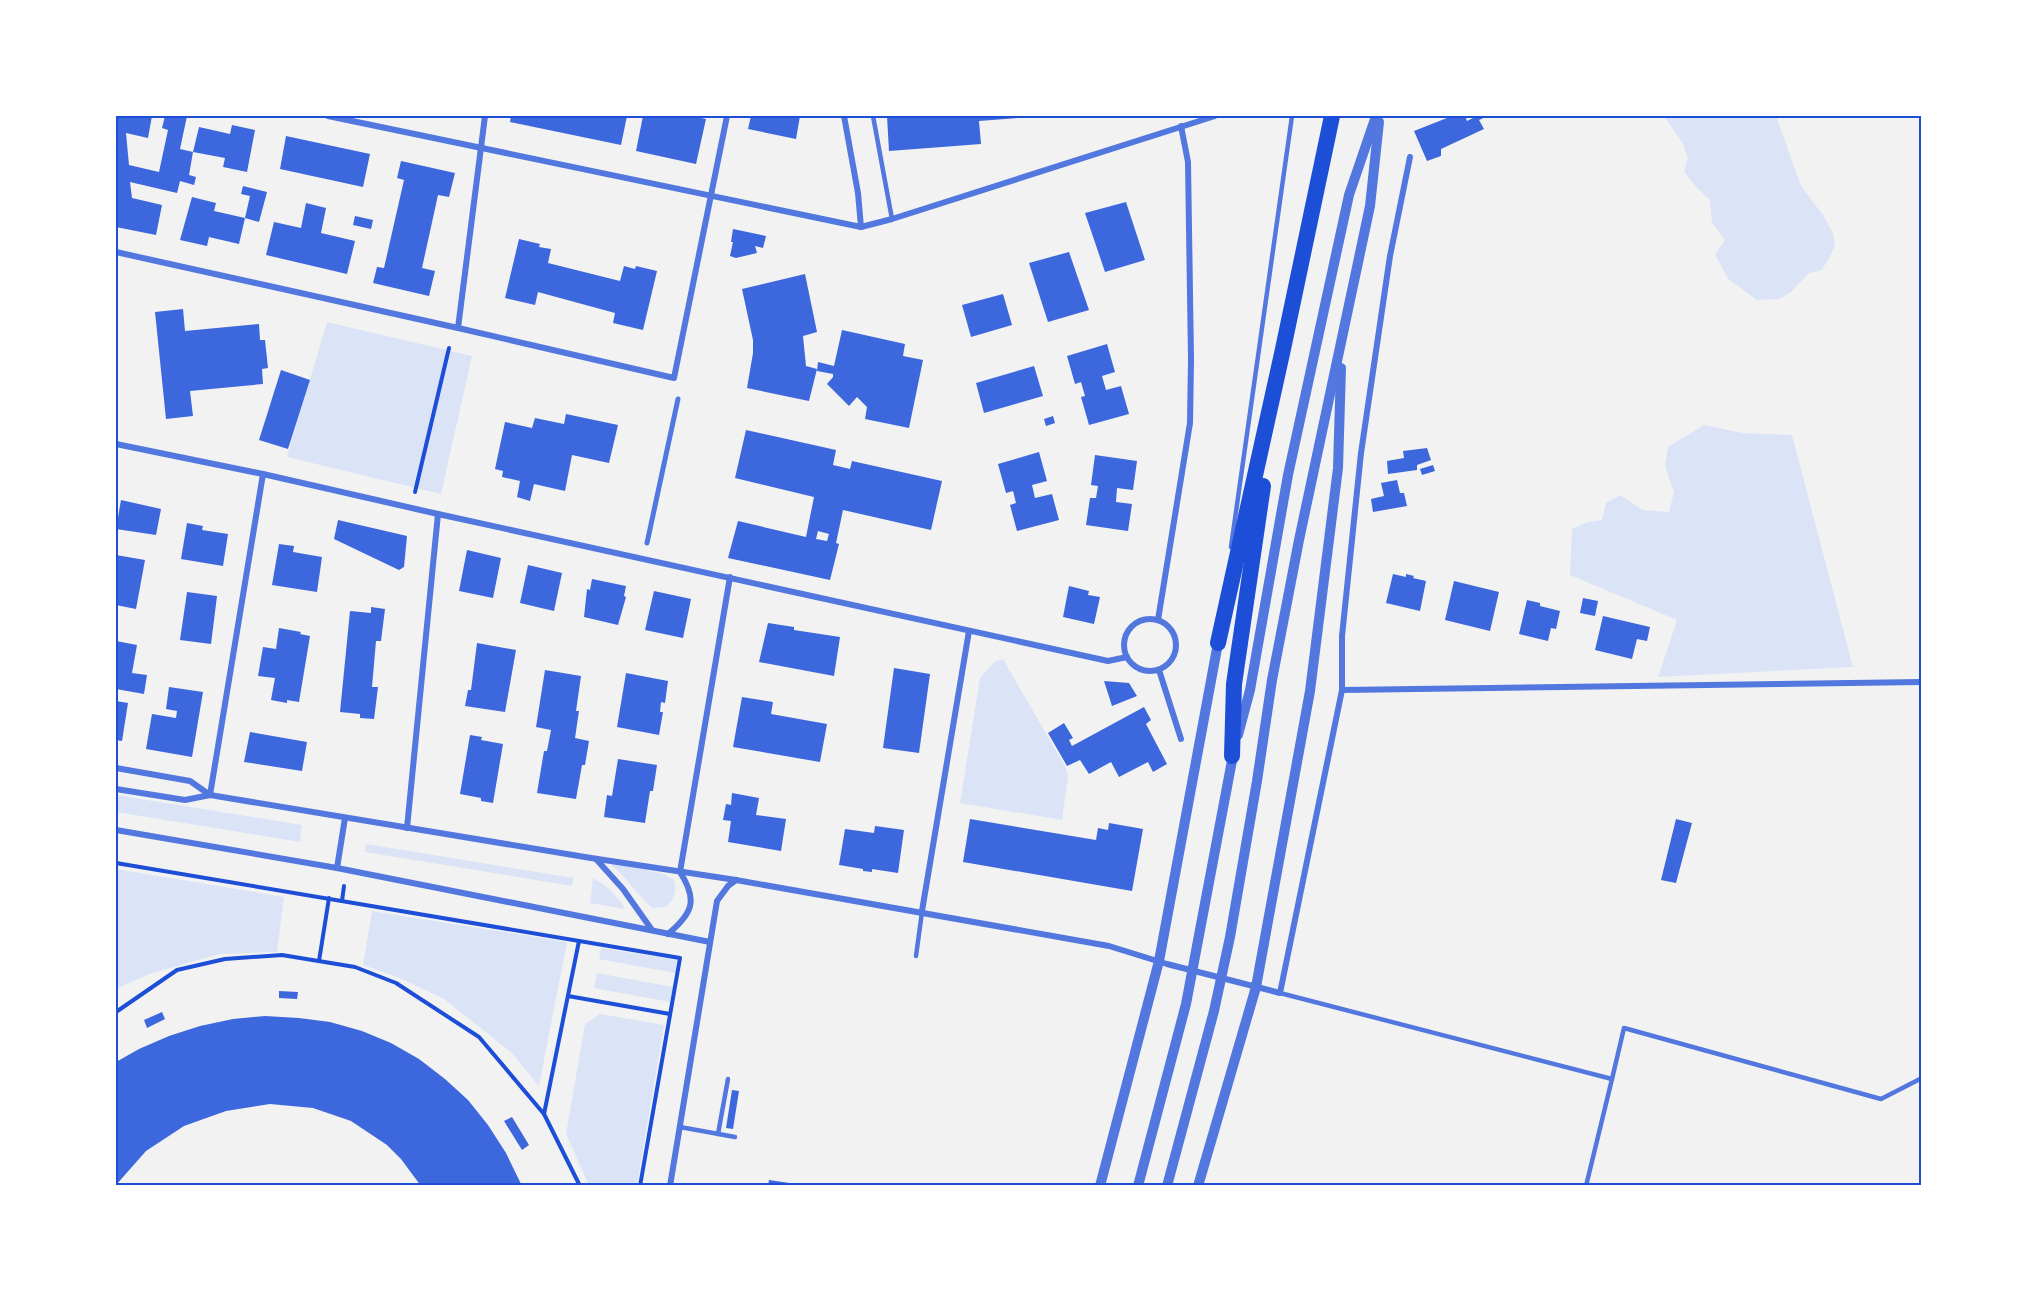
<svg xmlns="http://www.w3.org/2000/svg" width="2037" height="1301" viewBox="0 0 2037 1301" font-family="'Golos Text',sans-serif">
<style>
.green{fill:#dbe4f7}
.building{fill:#3d67dc;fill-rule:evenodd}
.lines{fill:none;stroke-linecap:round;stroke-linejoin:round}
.path{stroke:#1d4ed8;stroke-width:4}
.service{stroke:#5277de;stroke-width:4.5}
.pedestrian{stroke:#5277de;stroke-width:5}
.minor{stroke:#5277de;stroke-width:6}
.tertiary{stroke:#5277de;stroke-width:10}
.trunk{stroke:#1d4ed8;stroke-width:16}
.neatline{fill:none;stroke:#1d4ed8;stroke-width:2}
</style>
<rect width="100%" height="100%" fill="#f2f2f2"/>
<g class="green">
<path d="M1664 116H1776L1801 186 1823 215 1833 233 1835 247 1822 270 1809 273 1791 292 1779 299 1757 300 1728 279 1715 254 1725 240 1712 223 1710 200 1696 187 1684 172 1688 158 1683 144Z"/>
<path d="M327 322 472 356 441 494 287 457Z"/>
<path d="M1704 425 1743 433 1792 435 1853 667 1658 677 1677 620 1570 575 1572 529 1588 522 1602 520 1606 503 1620 495 1643 510 1669 512 1674 492 1665 466 1668 447Z"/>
<path d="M1003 659 1066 768 1068 777 1062 820 960 803 980 678 994 662Z"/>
<path d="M116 795 302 825 300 842 116 812Z"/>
<path d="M366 844 574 878 572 886 365 852Z"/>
<path d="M613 863 664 874 674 880C677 892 675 898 666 907L653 908C637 897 628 877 611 865Z"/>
<path d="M116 869 284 897 277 952 220 954 149 974 116 989Z"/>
<path d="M593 878C607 886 617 894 625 909L590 903Z"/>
<path d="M372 911 567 942 539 1086 512 1053 444 999 402 979 363 965Z"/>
<path d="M601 948 677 960 675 973 599 959Z"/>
<path d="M597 973 673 987 670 1002 594 988Z"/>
<path d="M600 1014 664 1025 637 1185H589L566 1134 585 1024Z"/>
</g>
<g class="building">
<path d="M116 116H152L148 138 126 133 129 165 159 172 168 130 162 128 165 116H187L180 149 193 152 189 175 196 177 194 185 180 181 177 193 130 182 132 198 162 205 156 235 116 227Z"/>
<path d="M511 116H627L621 145 510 122Z"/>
<path d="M643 116H673L683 118 684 116H692L706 119 696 164 636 151Z"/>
<path d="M751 116H800L796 139 748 129Z"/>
<path d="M887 116H1030V117L979 121 981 144 889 151Z"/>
<path d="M1452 116H1465L1467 121 1477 116H1488L1479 120 1484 129 1441 149V156L1427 161 1414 131Z"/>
<path d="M232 125 255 130 247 172 223 167 225 158 193 152 199 127 230 134Z"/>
<path d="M286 136 370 154 363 187 280 169Z"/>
<path d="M401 161 455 173 449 197 438 195 422 268 435 271 429 296 373 283 377 267 384 268 404 180 397 178Z"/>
<path d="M243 186 267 192 259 222 245 218 250 196 241 194Z"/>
<path d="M192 197 216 203 214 211 245 218 239 244 209 237 207 246 180 240Z"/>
<path d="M1126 202 1145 260 1105 272 1085 213Z"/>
<path d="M306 203 326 208 321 233 355 241 347 274 266 255 274 222 301 228Z"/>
<path d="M355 216 373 220 371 229 353 225Z"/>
<path d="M733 229 766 236 763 248 755 246 757 253 736 258 730 256 733 242H731Z"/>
<path d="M519 239 540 244 539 247 551 249 548 263 620 281 624 266 635 269 636 266 657 271 643 330 613 323 615 313 538 292 535 305 505 298Z"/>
<path d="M1069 252 1089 310 1048 322 1029 263Z"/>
<path d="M805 274 817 332 803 336 806 366 817 369 809 401 747 388 753 353V340L742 289Z"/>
<path d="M1003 294 1012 325 971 337 962 305Z"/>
<path d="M183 309 185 331 259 324 260 340H265L268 368 262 369 263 384 190 391 193 416 166 419 155 312Z"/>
<path d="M842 330 905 344 903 356 923 360 909 428 865 419 867 407 857 397 849 406 827 384 833 377V374L817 371 818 362 834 366Z"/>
<path d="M1107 344 1115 372 1102 376 1106 390 1121 386 1129 414 1089 425 1081 397 1085 396 1081 382 1075 384 1067 356Z"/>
<path d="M1034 366 1043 396 984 413 976 383Z"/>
<path d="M281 370 310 380 288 449 259 440Z"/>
<path d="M566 414 618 425 609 463 572 455 565 491 534 484 530 501 517 497 520 481 502 477 503 471 495 469 505 422 532 428 535 418 564 424Z"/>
<path d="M1053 416 1055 423 1046 426 1044 419Z"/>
<path d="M746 430 836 450 833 465 850 469 852 461 942 481 931 530 843 510 836 543 839 544 830 580 728 558 738 521 806 537 814 497 735 478ZM818 531 829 534 827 541 816 539Z"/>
<path d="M1427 448 1431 460 1417 465V470L1388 474 1387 461 1404 458 1403 451Z"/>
<path d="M1039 452 1047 481 1032 485 1035 498 1052 494 1059 520 1017 531 1010 505 1016 503 1013 491 1006 493 998 464Z"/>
<path d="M1095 455 1137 461 1133 490 1117 488 1116 502 1132 504 1128 531 1086 525 1090 498H1096L1098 486 1091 485Z"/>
<path d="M1433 465 1435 471 1422 475 1420 469Z"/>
<path d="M1397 480 1400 493H1404L1407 506 1373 512 1371 499 1384 496 1381 483Z"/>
<path d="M121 500 161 509 156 535 116 529Z"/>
<path d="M338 520 407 536 404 567 399 570 334 539Z"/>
<path d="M187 523 203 526 202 530 228 534 223 566 181 559Z"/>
<path d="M279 544 294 546 293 552 322 557 317 592 272 585Z"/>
<path d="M467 550 501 558 493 598 459 591Z"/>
<path d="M116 555 145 560 136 609 116 605Z"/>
<path d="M528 565 562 573 554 611 520 603Z"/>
<path d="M1393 574 1406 577V574L1414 576 1413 578 1426 581 1420 611 1386 603Z"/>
<path d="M592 579 626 586 624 596 626 597 618 625 584 617 587 589 590 590Z"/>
<path d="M1454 581 1499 592 1490 631 1445 620Z"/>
<path d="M1069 586 1089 591 1088 595 1100 597 1094 624 1063 617Z"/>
<path d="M654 591 691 599 683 638 645 630Z"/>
<path d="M187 592 217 596 211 644 180 640Z"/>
<path d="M1583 598 1598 601 1595 616 1580 613Z"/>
<path d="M1527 600 1540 603V606L1560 611 1556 629 1551 628 1548 641 1519 634Z"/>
<path d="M371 607 385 609 381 641H376L372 687H378L374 719 360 718V714L340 712 350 611 371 613Z"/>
<path d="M1603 616 1650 627 1647 641 1637 639 1632 659 1595 650Z"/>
<path d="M768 623 794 627V630L840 637 834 676 759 662Z"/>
<path d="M279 628 301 632 300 634 310 636 299 702 287 700V703L271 700 275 678 258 676 263 647 276 649Z"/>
<path d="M116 641 137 645 132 673 147 675 144 694 116 689 118 670H116Z"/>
<path d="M477 643 516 650 505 712 465 706 468 690H471Z"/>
<path d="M894 668 930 674 919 753 883 748Z"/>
<path d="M545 670 581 676 576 711H579L575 738 589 741 585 765H582L576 799 537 793 544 751H547L551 730 536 727Z"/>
<path d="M626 673 668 681 665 703 661 702 660 712H663L659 735 617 727Z"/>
<path d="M1104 681 1129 683 1137 696 1112 706Z"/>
<path d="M169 687 203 692 192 757 146 749 152 714 176 718 177 711 166 709Z"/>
<path d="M742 697 773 702 771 714 827 724 820 762 733 747Z"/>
<path d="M116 701 128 703 122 741 116 740Z"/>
<path d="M1144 707 1151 720 1146 724 1167 764 1153 772 1148 762 1119 777 1111 762 1089 774 1080 760 1067 766 1048 733 1064 723 1073 738 1069 740 1072 746Z"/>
<path d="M250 732 307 742 302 771 244 762Z"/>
<path d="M470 735 482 737 481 740 503 744 493 803 481 801V798L460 794Z"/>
<path d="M618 759 657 765 653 791H650L645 823 604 817 607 795 612 796Z"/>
<path d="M732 793 759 798 756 815 786 819 781 851 728 842 731 821 723 820 726 804 731 805Z"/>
<path d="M970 819 1096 840 1098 828 1108 830 1109 823 1143 829 1132 891 963 862Z"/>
<path d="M1676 819 1692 823 1676 883 1661 880Z"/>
<path d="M875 826 904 830 898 873 872 869V872L863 871V869L839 865 845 829 874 833Z"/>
<path d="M279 991 298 992 297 999 279 998Z"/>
<path d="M162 1012 165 1019 147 1028 144 1020Z"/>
<path d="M265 1016 299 1018 330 1022 362 1031 391 1043 419 1059 445 1079 468 1100 488 1125 506 1153 522 1186H421L401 1159 387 1145 351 1121 313 1108 270 1104 226 1111 184 1126 146 1151 116 1185V1062L139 1049 169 1036 200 1026 233 1019Z"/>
<path d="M732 1090 739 1091 733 1129 726 1128Z"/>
<path d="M512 1117 529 1145 522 1150 504 1121Z"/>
<path d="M769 1180 796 1184V1186H768Z"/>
</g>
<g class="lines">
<g class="path">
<path d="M415 492 449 348"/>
<path d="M116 863 680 958 640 1186"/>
<path d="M342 901 344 886"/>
<path d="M319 961 329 898"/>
<path d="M568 996 670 1014"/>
<path d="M116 1012 177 970 225 959 282 955 355 967 396 983 479 1037 544 1114 580 1186"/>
<path d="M544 1114 579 941"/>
</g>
<g class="service">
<path d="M873 116 892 219"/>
<path d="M1231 547 1292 116"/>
<path d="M916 956 922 912"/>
<path d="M1280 993 1612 1079 1586 1186"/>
<path d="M1612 1079 1624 1028 1881 1099 1922 1078"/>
<path d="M680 1127 735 1137"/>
<path d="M718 1134 728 1079"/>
</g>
<path class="pedestrian" d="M647 543 678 399"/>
<g class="minor">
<path d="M328 116 861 227 892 219 1215 116"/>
<path d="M844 116 858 193 861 227"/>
<path d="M116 252 458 328 674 378 727 116"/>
<path d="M458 328 485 116"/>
<path d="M116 444 263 474 438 514 1108 661 1127 657"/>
<circle cx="1150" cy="645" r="26"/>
<path d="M1158 620 1190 423 1191 359 1188 162 1181 126"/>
<path d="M1159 670 1181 739"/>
<path d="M1342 690 1922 682"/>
<path d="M116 768 190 781 210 795"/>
<path d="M116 789 185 800 210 795 591 858 736 880 1109 946 1167 964 1280 993 1342 690V636L1361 453 1390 256 1410 157"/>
<path d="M210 795 263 474"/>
<path d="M407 828 438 514"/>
<path d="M116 830 337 868 710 942"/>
<path d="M596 859 623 889 652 930"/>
<path d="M337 868 345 818"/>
<path d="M922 911 969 631"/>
<path d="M668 934C693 913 698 900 680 872L730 577"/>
<path d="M670 1186 717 901 728 886 736 880"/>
</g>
<g class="tertiary">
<path d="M1238 735 1250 690 1288 475 1349 195 1376 116"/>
<path d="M1100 1186 1159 961 1218 643"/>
<path d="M1138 1186 1186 1004 1234 750"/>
<path d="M1167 1186 1214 1011 1230 937 1257 781 1272 680 1299 540 1370 206 1379 122"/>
<path d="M1198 1186 1256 987 1310 691 1338 468 1341 368"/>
</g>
<g class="trunk">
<path d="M1218 643 1283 349 1332 116"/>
<path d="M1232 756 1234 684 1263 486"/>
</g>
</g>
<rect width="2037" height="1301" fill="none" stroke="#ffffff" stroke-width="234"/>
<rect x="117" y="117" width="1803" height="1067" class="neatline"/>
</svg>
